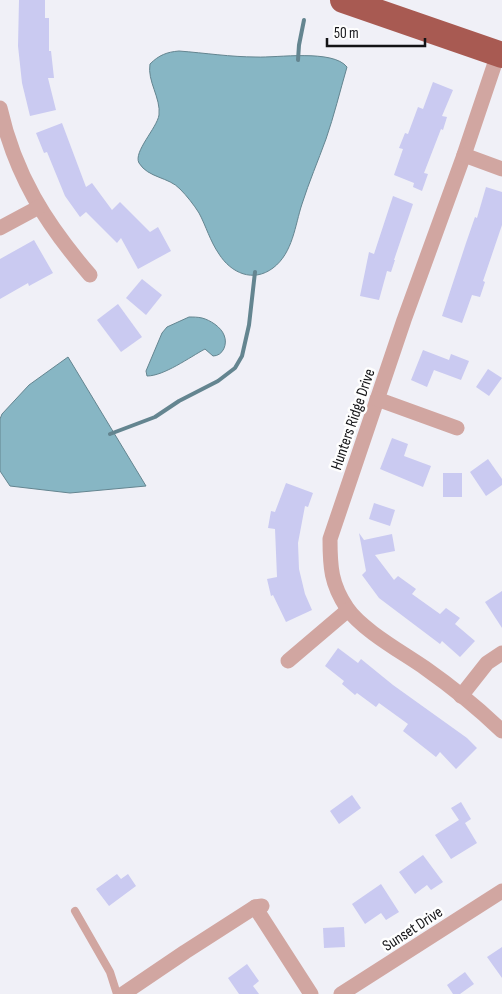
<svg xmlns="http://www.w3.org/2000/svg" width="502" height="994" viewBox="0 0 502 994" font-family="'Sofia Sans Condensed',sans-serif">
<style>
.water{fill:#87b6c4;stroke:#648590}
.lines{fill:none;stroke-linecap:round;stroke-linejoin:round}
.stream{stroke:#648590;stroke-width:4}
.building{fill:#cacaf1}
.service{stroke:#d1a6a1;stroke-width:8}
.minor{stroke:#d1a6a1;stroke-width:15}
.trunk{stroke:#a85a52;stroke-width:26}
.labels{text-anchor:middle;stroke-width:5;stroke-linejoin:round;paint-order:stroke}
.street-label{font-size:16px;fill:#131316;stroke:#fefefe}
</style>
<rect width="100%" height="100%" fill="#f0f0f7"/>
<g class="water">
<path d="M179 51C205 53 231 57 256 57 277 58 333 49 347 67 340 91 334 116 326 139 318 161 309 182 302 204 295 225 293 253 273 268 253 283 231 273 219 254 210 241 206 226 199 213 194 205 187 196 180 189 169 177 148 178 139 163 133 152 157 128 159 115 161 98 147 81 150 64 159 55 167 52 179 51Z"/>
<path d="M189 317C193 317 198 317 202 318 210 320 221 327 224 335 228 344 223 356 213 356L205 349C190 357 164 376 147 376L146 371 162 333 167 327Z"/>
<path d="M68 357 146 486 70 493 10 486 0 471V419L2 414 29 385Z"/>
</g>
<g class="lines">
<g class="stream">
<path d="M298 60 299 45 304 20"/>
<path d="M110 434 155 417 179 401 218 381 235 368 242 356 249 325 255 272"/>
</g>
</g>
<g class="building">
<path d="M19 0H45V18H49V51H51L54 78H48L56 110 30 116 22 83 18 46Z"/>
<path d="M433 82 453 90 442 116 447 117 443 130 441 129 424 173 428 174 422 191 413 187 414 183 394 175 403 149 399 148 405 133 408 134 418 107 423 109Z"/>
<path d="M62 123 86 187 92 183 112 210 120 202 150 232 158 227 171 251 138 269 121 238 117 243 86 212 80 217 65 196 47 152 44 153 36 133Z"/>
<path d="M486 187 502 192V225L483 281 485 282 480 297 472 295 462 323 442 316 466 243 475 217 477 218Z"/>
<path d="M393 196 413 204 394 260H395L391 272 387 271 379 300 360 296 369 252 374 254Z"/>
<path d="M34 240 53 273 29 286 28 283 0 299V259Z"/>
<path d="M142 279 162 295 146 315 126 298Z"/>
<path d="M118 304 142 337 121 352 97 320Z"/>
<path d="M423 350 449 360 451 354 469 361 461 380 434 370 427 387 411 380Z"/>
<path d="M488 369 502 378 489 396 476 387Z"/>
<path d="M392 438 408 444 404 456 431 466 423 487 380 469Z"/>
<path d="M488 459 502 479V485L486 496 470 472Z"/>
<rect x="443" y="473" width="19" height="24"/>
<path d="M286 483 313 493 308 507 305 506 298 543 299 569 305 594 312 610 286 622 273 595 271 596 267 579 277 577 275 529 268 528 271 511 275 512Z"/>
<path d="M374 503 395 510 390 526 369 519Z"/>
<path d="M359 533 364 540 392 534 395 551 375 555 394 580 398 576 416 589 412 594 440 614 446 608 460 618 455 624 475 641 460 657 442 641 440 644 379 598 362 575 366 571Z"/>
<path d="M502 591V628L485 602Z"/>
<path d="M338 648 358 663 361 659 393 685 467 738 477 748 456 769 440 752 436 757 403 731 408 724 379 703 376 707 357 693 355 695 342 684 344 681 325 666Z"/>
<path d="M352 795 361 808 339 824 330 811Z"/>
<path d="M461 802 471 819 465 823 477 843 451 859 435 835 459 820 451 808Z"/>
<path d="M423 855 443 882 431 890 427 885 415 894 399 872Z"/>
<path d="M117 874 121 879 128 874 136 886 109 906 96 889Z"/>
<path d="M381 884 399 912 386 920 381 913 365 924 352 904Z"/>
<path d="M344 927 345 947 324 948 323 928Z"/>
<path d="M502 947V978L487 957Z"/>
<path d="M247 964 259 981 253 986 259 994H239L228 978Z"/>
<path d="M465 972 474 984 460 994H453L447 985Z"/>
</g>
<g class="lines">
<path class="service" d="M75 911 110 972 117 994"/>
<g class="minor">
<path d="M498 54 464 155 404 320 330 539C330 567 331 584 347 608 362 630 402 652 425 668 452 687 478 708 502 731"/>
<path d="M0 108C15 175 46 224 90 275"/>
<path d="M464 155 502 169"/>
<path d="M0 228 39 207"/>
<path d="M377 399 457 428"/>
<path d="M288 661 348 610"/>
<path d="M461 696 487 663 502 653"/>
<path d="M255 907 311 994"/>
<path d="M123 994 185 952 255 907 262 906"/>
<path d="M341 994 502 891"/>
</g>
<path class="trunk" d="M343 0 502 55"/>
</g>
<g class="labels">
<g class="street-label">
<text transform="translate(352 419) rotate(-71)" y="6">Hunters Ridge Drive</text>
<text transform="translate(412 928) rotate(-33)" y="6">Sunset Drive</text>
</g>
</g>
<path d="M327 38v8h98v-8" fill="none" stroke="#131316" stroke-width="2.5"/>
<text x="334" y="38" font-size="15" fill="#131316" stroke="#fefefe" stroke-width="4" paint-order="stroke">50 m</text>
</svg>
